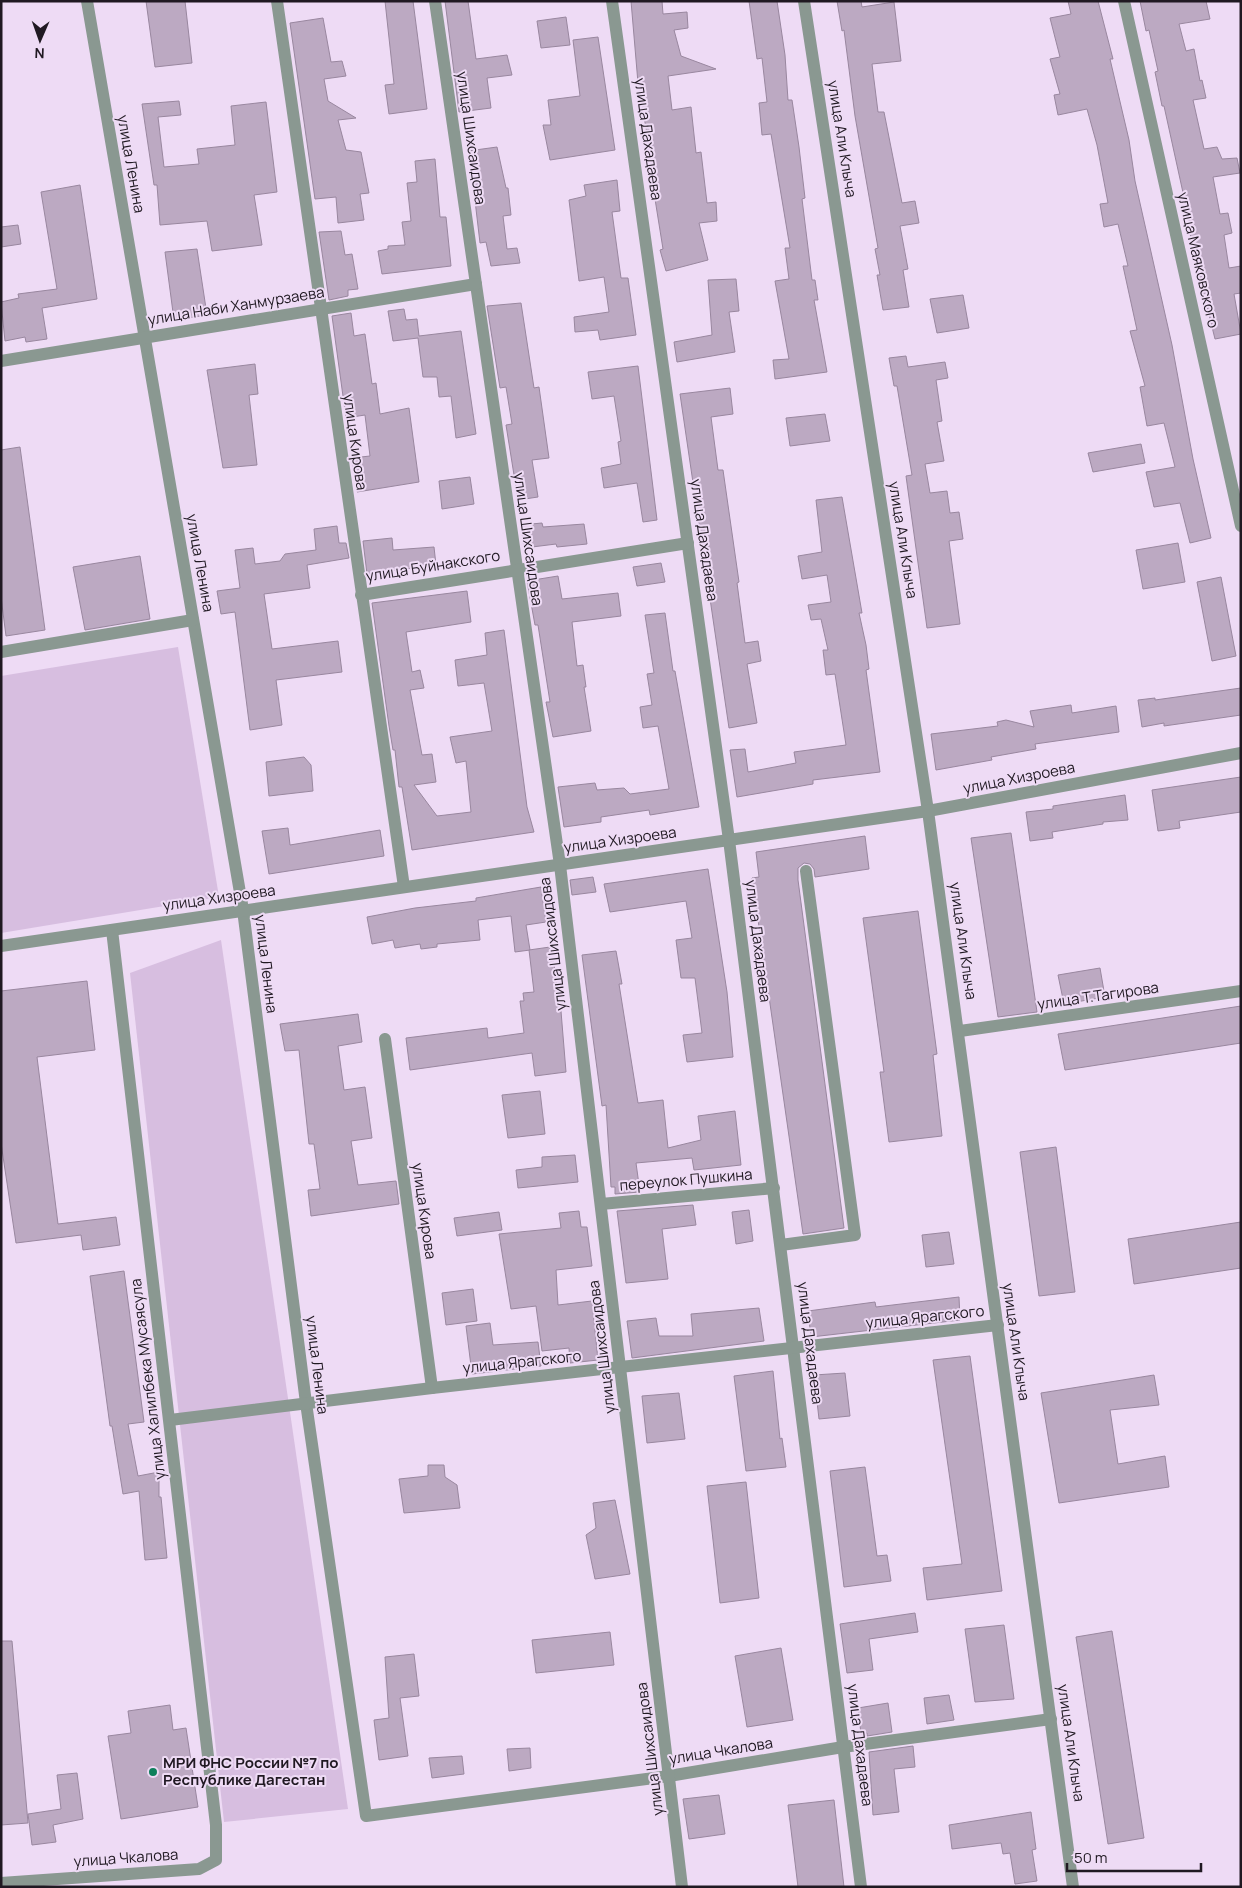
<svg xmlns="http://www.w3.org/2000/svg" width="1242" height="1888" viewBox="0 0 1242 1888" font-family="Manrope,sans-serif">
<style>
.green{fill:#d7bee0}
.building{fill:#bca9c2;stroke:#99879f}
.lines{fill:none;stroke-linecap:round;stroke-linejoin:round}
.street{stroke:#8a9891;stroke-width:12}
.poi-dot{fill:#0d7f5b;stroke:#eedbf5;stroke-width:2}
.labels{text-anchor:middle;stroke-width:4;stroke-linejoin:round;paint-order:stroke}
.street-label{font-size:15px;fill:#201922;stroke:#eedbf5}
.poi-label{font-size:15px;font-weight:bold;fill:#201922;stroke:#eedbf5;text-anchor:start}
</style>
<rect width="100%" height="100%" fill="#eedbf5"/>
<g class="green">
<path d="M178 647 219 897 1 933V676Z"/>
<path d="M221 940 348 1809 224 1822 130 973Z"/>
</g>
<g class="building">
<path d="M146 1H185L192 63 155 67Z"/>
<path d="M385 1H413L427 109 389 114 385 85 394 84Z"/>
<path d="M445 1H468L476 59 507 55 512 75 487 78 491 108 459 112Z"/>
<path d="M631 1H662L663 14 687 12 688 28 674 30 681 56 716 69 668 76 672 110 691 107 696 153 701 152 707 203 716 202 717 221 699 223 708 260 666 271 660 250 663 249 651 174 648 145H649L638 83Z"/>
<path d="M749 1H777L785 55 788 100H792L799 147 805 198 802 199 812 280H815L818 300H814L827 372 775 379 773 360 789 359 775 281 789 279 785 248H790L771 134 762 135 759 103 767 102 762 58 757 59Z"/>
<path d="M837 1H861L862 7 894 2 901 61 872 64 878 112H884L902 203 915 201 919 223 900 226 908 269 903 270 909 307 883 310 877 275H880L875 249 878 248 855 116 844 30 842 31Z"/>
<path d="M1068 1H1098L1113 59H1110L1129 140 1135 181 1172 345 1193 459 1211 538 1190 543 1180 503 1154 507 1146 472 1175 467 1164 423 1147 426 1140 387 1145 386 1130 331 1137 330 1123 266H1128L1118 224 1104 227 1100 204 1108 203 1097 145 1087 109 1058 115 1054 95 1060 94 1050 59 1060 57 1050 18 1071 14Z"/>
<path d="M1140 1H1206L1210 19 1179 24 1186 51 1194 49 1200 81 1202 80 1206 98 1193 100 1204 149 1217 147 1222 159 1237 158 1240 173 1213 177 1220 214 1228 213 1232 233 1224 235 1229 268 1241 266V293L1234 294 1241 334 1215 339 1191 242 1189 220 1164 106H1162L1155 72 1158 71 1149 30 1146 31Z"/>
<path d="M566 17 570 45 541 48 537 21Z"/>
<path d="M323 18 331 62 342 61 346 76 324 79 328 101 356 118 338 120 346 150 361 152 369 193 360 194 364 220 338 223 336 197 315 199 290 23Z"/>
<path d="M598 37 615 150 550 160 543 125H551L548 100 580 96 573 40Z"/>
<path d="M179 101 181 115 158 117 164 167 199 164 197 149 235 145 231 106 266 102 277 192 254 195 262 245 212 251 207 221 160 225 157 185H154L142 104Z"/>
<path d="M497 147 506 188H508L511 215 503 216 507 249 517 248 520 263 491 266 486 242 480 243 474 192H476L468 151Z"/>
<path d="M435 159 440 217H446L451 266 382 274 378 251 388 249V246L405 245 402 222 411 221 407 183 417 182 415 161Z"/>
<path d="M617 180 620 211 612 212 621 278H628L636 335 600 340 598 330 575 332 574 317 609 312 604 277 579 281 569 200 586 196 584 185Z"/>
<path d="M80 185 97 299 42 308 47 339 26 342 25 337 5 341 1 302 19 298 18 294 57 289 41 192Z"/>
<path d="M18 225 21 244 1 247V227Z"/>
<path d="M341 231 345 255 352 254 358 289 348 290V296L329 300 319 232Z"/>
<path d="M197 249 207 315 174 320 165 252Z"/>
<path d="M736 279 739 311 729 312 735 352 677 362 674 342 712 335 708 280Z"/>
<path d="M963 295 969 328 937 333 930 299Z"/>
<path d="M521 303 534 388 539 387 549 458 532 460 538 497 518 500 506 425 512 424 506 387 500 388 487 306Z"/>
<path d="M404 309 406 320 417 319 419 336 461 331 476 434 456 438 451 396 439 397 437 377H423L418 338 393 341 388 311Z"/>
<path d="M351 313 354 336 365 334 372 384 376 383 380 414 409 408 419 482 357 492 352 458 370 456 365 415 346 418 332 316Z"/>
<path d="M906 356 908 367 945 362 948 378 936 380 942 421 937 422 944 461 925 464 930 493 947 491 950 513 959 512 963 539 949 541 960 624 927 628 906 476 912 475 897 386H894L889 358Z"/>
<path d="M255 364 258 394 249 395 257 465 223 468 207 370Z"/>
<path d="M638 366 657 520 643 522 637 483 604 488 601 468 621 464 618 442 621 441 614 396 592 399 588 372Z"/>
<path d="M730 388 733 414 711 417 718 470H723L739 582 737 583 745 643 758 641 761 661 747 664 757 723 729 728 680 394Z"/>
<path d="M825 414 830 441 790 446 786 418Z"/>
<path d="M1141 444 1145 463 1093 472 1088 453Z"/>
<path d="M20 447 45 630 6 636 1 597V450Z"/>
<path d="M470 477 474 504 442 509 439 481Z"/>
<path d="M842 497 862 613H859L866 645 869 669 866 670 880 772 813 780V784L737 797 730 750 745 749 748 772 796 763 794 752 846 745 835 674 826 675 823 650H828L821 619 811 620 808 605 831 602 827 575 802 579 798 556 822 552 816 500Z"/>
<path d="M542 523 543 527 584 524 587 544 557 547 556 544 524 548 521 525Z"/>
<path d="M337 526 339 543H346L349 558 307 565 310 588 264 594 272 649 338 641 342 672 276 680 282 725 250 730 235 612 221 614 217 591 240 588 235 550 253 548 255 564 280 561 285 554 316 550 314 529Z"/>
<path d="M392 538 393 550 434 547 436 565 367 574 363 541Z"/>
<path d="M1178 543 1185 582 1143 589 1136 550Z"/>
<path d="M140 556 150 619 85 630 73 567Z"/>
<path d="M661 563 665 582 637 586 633 567Z"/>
<path d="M558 576 562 599 618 593 621 616 572 622 577 666 583 665 586 687H584L591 731 553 737 546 702H550L538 625H535L527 581Z"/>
<path d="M1221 577 1236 656 1212 661 1197 582Z"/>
<path d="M467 591 471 622 406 632 412 672 420 670 424 688 410 690 422 755 432 754 436 782 414 785 437 816 471 812 466 761 456 763 450 737 492 731 484 683 458 686 455 660 487 655 485 633 504 630 527 807 534 832 412 850 402 787H399L395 750H393L389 726 372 603Z"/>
<path d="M665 613 673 671H675L699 807 650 815 649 810 601 817V822L564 827 558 787 595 783 597 790 624 788 630 794 669 789 658 726 643 728 640 707 652 705 647 674 654 673 645 615Z"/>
<path d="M1241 688V715L1164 726V723L1142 727 1138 700 1155 698V700Z"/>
<path d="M1071 705 1072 713 1116 706 1119 732 1035 744 1036 749 991 757 992 760 936 770 931 734 998 726 997 722 1006 720 1034 727 1030 711Z"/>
<path d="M304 757 311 765 313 791 269 796 266 762Z"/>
<path d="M1241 777V812L1179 821 1180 828 1158 831 1152 790Z"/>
<path d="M1125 795 1128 820 1103 822V824L1052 832 1053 838 1030 841 1026 812 1053 809V806Z"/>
<path d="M288 828 290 845 380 830 384 856 269 874 262 831Z"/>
<path d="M1011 833 1037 1012 998 1017 971 838Z"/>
<path d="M865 836 869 869 815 877 814 869 810 864 804 863 798 868V880L844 1228 803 1234 752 878 759 877 756 852Z"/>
<path d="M708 869 727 992 733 1057 687 1062 683 1035 702 1033 695 978H681L676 940 692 938 686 901 610 912 604 884Z"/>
<path d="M593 877 596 892 572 895 570 880Z"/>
<path d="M541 887 546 922 526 925 530 950 515 952 511 916 478 920 480 940 437 944V947L421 949 420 944 395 948 393 940 372 944 367 917 415 908 476 901V898Z"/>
<path d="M918 911 937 1054 933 1055 942 1136 889 1142 880 1072H884L863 918Z"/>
<path d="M550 947V951H552L561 1011 566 1072 535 1076 532 1053 410 1070 406 1038 487 1028 488 1038 524 1033 520 1001H524L523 993 534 992 529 950Z"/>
<path d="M616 951 622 984H619L638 1103 663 1100 668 1148 701 1140 698 1116 735 1111 741 1165 694 1170 692 1158 636 1163 640 1192 615 1194V1187H611L606 1105 602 1106 582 955Z"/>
<path d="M1100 968 1105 997 1064 1004 1058 975Z"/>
<path d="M87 981 95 1050 37 1057 58 1224 116 1217 120 1245 83 1250 81 1235 16 1243 1 1143V991Z"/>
<path d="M1241 1006V1043L1065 1070 1058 1034Z"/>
<path d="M358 1014 362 1042 338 1046 344 1090 365 1087 372 1138 351 1141 358 1185 396 1181 399 1204 311 1216 308 1190 320 1189 314 1144H309L299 1050 285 1051 280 1024Z"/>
<path d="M540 1091 545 1134 508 1138 502 1095Z"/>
<path d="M1056 1147 1075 1292 1039 1296 1020 1152Z"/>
<path d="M575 1155 578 1182 518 1188 516 1170 542 1167V1157Z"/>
<path d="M693 1205 696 1225 662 1229 668 1279 626 1283 617 1211Z"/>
<path d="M749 1210 753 1241 736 1244 732 1212Z"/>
<path d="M579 1211 581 1227H587L592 1266 556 1270 558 1305 592 1301 598 1360 570 1363 569 1348 542 1351 536 1306 511 1309 499 1234 561 1228 559 1213Z"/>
<path d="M499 1212 502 1230 457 1236 454 1218Z"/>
<path d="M1241 1222V1268L1134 1284 1128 1239Z"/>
<path d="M949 1232 954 1264 926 1267 922 1235Z"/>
<path d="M124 1271 144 1422 128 1424 138 1476 159 1472V1497H161L167 1558 145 1560 139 1491 123 1494 112 1426H110L90 1276Z"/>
<path d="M473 1289 477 1321 446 1325 442 1293Z"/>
<path d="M959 1297 960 1320 811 1337 808 1311 875 1302 876 1307Z"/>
<path d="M759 1308 764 1341 632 1358 627 1321 656 1318 659 1336H693L691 1314Z"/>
<path d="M490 1323 493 1345 538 1342 541 1366 472 1374 466 1326Z"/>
<path d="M970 1356 1002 1591 927 1600 923 1568 962 1564 933 1360Z"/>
<path d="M773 1371 780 1439 782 1438 786 1467 746 1471 734 1376Z"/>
<path d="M845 1373 850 1416 819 1419 814 1375Z"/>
<path d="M1154 1375 1159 1405 1110 1410 1118 1464 1165 1456 1169 1487 1059 1503 1041 1393Z"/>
<path d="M679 1393 685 1439 647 1443 642 1396Z"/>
<path d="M428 1465H444L445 1477 457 1485 460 1508 404 1513 399 1479 428 1476Z"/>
<path d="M865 1467 877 1556 887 1555 891 1581 844 1587 830 1471Z"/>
<path d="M746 1482 759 1598 720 1603 707 1486Z"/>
<path d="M615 1500 630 1574 595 1579 586 1535 596 1528 593 1503Z"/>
<path d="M915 1613 918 1632 869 1639 873 1670 847 1673 840 1624Z"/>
<path d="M1004 1625 1014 1699 975 1702 965 1629Z"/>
<path d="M1112 1631 1144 1838 1108 1844 1076 1637Z"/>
<path d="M610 1632 614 1665 536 1673 532 1640Z"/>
<path d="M1 1641H12L28 1823 1 1825Z"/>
<path d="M781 1648 793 1720 747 1727 735 1656Z"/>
<path d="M414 1654 419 1696 400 1698 408 1756 379 1760 374 1720 389 1718 385 1657Z"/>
<path d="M949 1695 954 1720 927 1724 924 1698Z"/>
<path d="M888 1703 892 1732 867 1736V1733L861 1734 858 1708Z"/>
<path d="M170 1705 173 1730 186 1728 198 1807 121 1819 108 1736 131 1733 128 1711Z"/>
<path d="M913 1746 915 1767 894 1769 899 1812 873 1815 869 1752Z"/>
<path d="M530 1748 531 1768 509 1771 507 1749Z"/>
<path d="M462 1756 464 1774 432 1778 429 1758Z"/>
<path d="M77 1773 83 1819 53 1825 56 1842 32 1845 28 1814 61 1809 57 1775Z"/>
<path d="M719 1795 725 1834 689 1839 683 1799Z"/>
<path d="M834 1800 844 1887H798L788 1805Z"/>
<path d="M1031 1812 1036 1849 1032 1850 1037 1881 1015 1884 1010 1853 1003 1854 1001 1843 952 1849 949 1825Z"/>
</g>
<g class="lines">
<g class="street">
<path d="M87 1 243 910 306 1403 366 1816 669 1776 843 1747 1051 1719"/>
<path d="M277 1 404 887"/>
<path d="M435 1 560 865 682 1887"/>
<path d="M612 1 729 840 861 1887"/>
<path d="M804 1 928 811 1073 1887"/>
<path d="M1124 1 1241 526"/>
<path d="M1 361 476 284"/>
<path d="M361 595 688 543"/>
<path d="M1 652 193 620"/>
<path d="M1 946 928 811 1241 753"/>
<path d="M960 1031 1241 991"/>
<path d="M385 1039 432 1388"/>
<path d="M601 1204 774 1188"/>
<path d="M781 1245 855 1235 806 871"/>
<path d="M170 1420 432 1388 998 1325"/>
<path d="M1 1883 199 1869 216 1860V1825L112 930"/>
</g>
</g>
<circle class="poi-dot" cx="153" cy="1772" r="5"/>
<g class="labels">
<g class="street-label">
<text transform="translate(471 138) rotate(82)" y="5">улица Шихсаидова</text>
<text transform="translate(648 139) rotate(82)" y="5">улица Дахадаева</text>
<text transform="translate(842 139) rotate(81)" y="5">улица Али Клыча</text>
<text transform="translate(131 164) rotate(80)" y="5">улица Ленина</text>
<text transform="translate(1198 260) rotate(77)" y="5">улица Маяковского</text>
<text transform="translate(236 306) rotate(-9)" y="5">улица Наби Ханмурзаева</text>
<text transform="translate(355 442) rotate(82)" y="5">улица Кирова</text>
<text transform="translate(528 539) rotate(82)" y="5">улица Шихсаидова</text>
<text transform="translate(704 540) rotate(82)" y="5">улица Дахадаева</text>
<text transform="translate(903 540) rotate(81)" y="5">улица Али Клыча</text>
<text transform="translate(200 563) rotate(80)" y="5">улица Ленина</text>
<text transform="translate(433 566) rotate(-9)" y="5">улица Буйнакского</text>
<text transform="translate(1019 778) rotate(-11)" y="5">улица Хизроева</text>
<text transform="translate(620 840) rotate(-8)" y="5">улица Хизроева</text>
<text transform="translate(219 898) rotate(-8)" y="5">улица Хизроева</text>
<text transform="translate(758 941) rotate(83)" y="5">улица Дахадаева</text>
<text transform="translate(963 941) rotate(82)" y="5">улица Али Клыча</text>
<text transform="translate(553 944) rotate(-97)" y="5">улица Шихсаидова</text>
<text transform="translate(266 964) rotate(83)" y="5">улица Ленина</text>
<text transform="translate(1098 996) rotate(-8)" y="5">улица Т.Тагирова</text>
<text transform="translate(686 1180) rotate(-5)" y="5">переулок Пушкина</text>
<text transform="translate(424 1211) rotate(82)" y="5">улица Кирова</text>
<text transform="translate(925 1317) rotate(-6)" y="5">улица Ярагского</text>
<text transform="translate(1016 1342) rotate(82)" y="5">улица Али Клыча</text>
<text transform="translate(810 1343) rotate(83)" y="5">улица Дахадаева</text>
<text transform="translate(602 1347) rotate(-97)" y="5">улица Шихсаидова</text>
<text transform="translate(522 1362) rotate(-6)" y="5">улица Ярагского</text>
<text transform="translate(317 1365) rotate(83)" y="5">улица Ленина</text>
<text transform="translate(148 1379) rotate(-97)" y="5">улица Халилбека Мусаясула</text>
<text transform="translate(1071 1743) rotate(82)" y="5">улица Али Клыча</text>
<text transform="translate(860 1745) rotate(83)" y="5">улица Дахадаева</text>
<text transform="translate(650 1749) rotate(-97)" y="5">улица Шихсаидова</text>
<text transform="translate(721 1751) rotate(-9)" y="5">улица Чкалова</text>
<text transform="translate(126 1858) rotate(-4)" y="5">улица Чкалова</text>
</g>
<g class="poi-label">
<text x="163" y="1768">МРИ ФНС России №7 по<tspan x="163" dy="17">Республике Дагестан</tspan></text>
</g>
</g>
<rect width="1242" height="1888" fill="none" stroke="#201922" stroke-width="5"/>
<g transform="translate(40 40) rotate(182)" stroke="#eedbf5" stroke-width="4" paint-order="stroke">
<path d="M0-4L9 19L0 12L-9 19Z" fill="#201922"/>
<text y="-8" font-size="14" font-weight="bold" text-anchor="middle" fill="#201922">N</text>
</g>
<path d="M1067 1863v8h134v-8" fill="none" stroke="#201922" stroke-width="2.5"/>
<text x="1074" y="1863" font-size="15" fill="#201922" stroke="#eedbf5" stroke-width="4" paint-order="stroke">50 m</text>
</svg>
